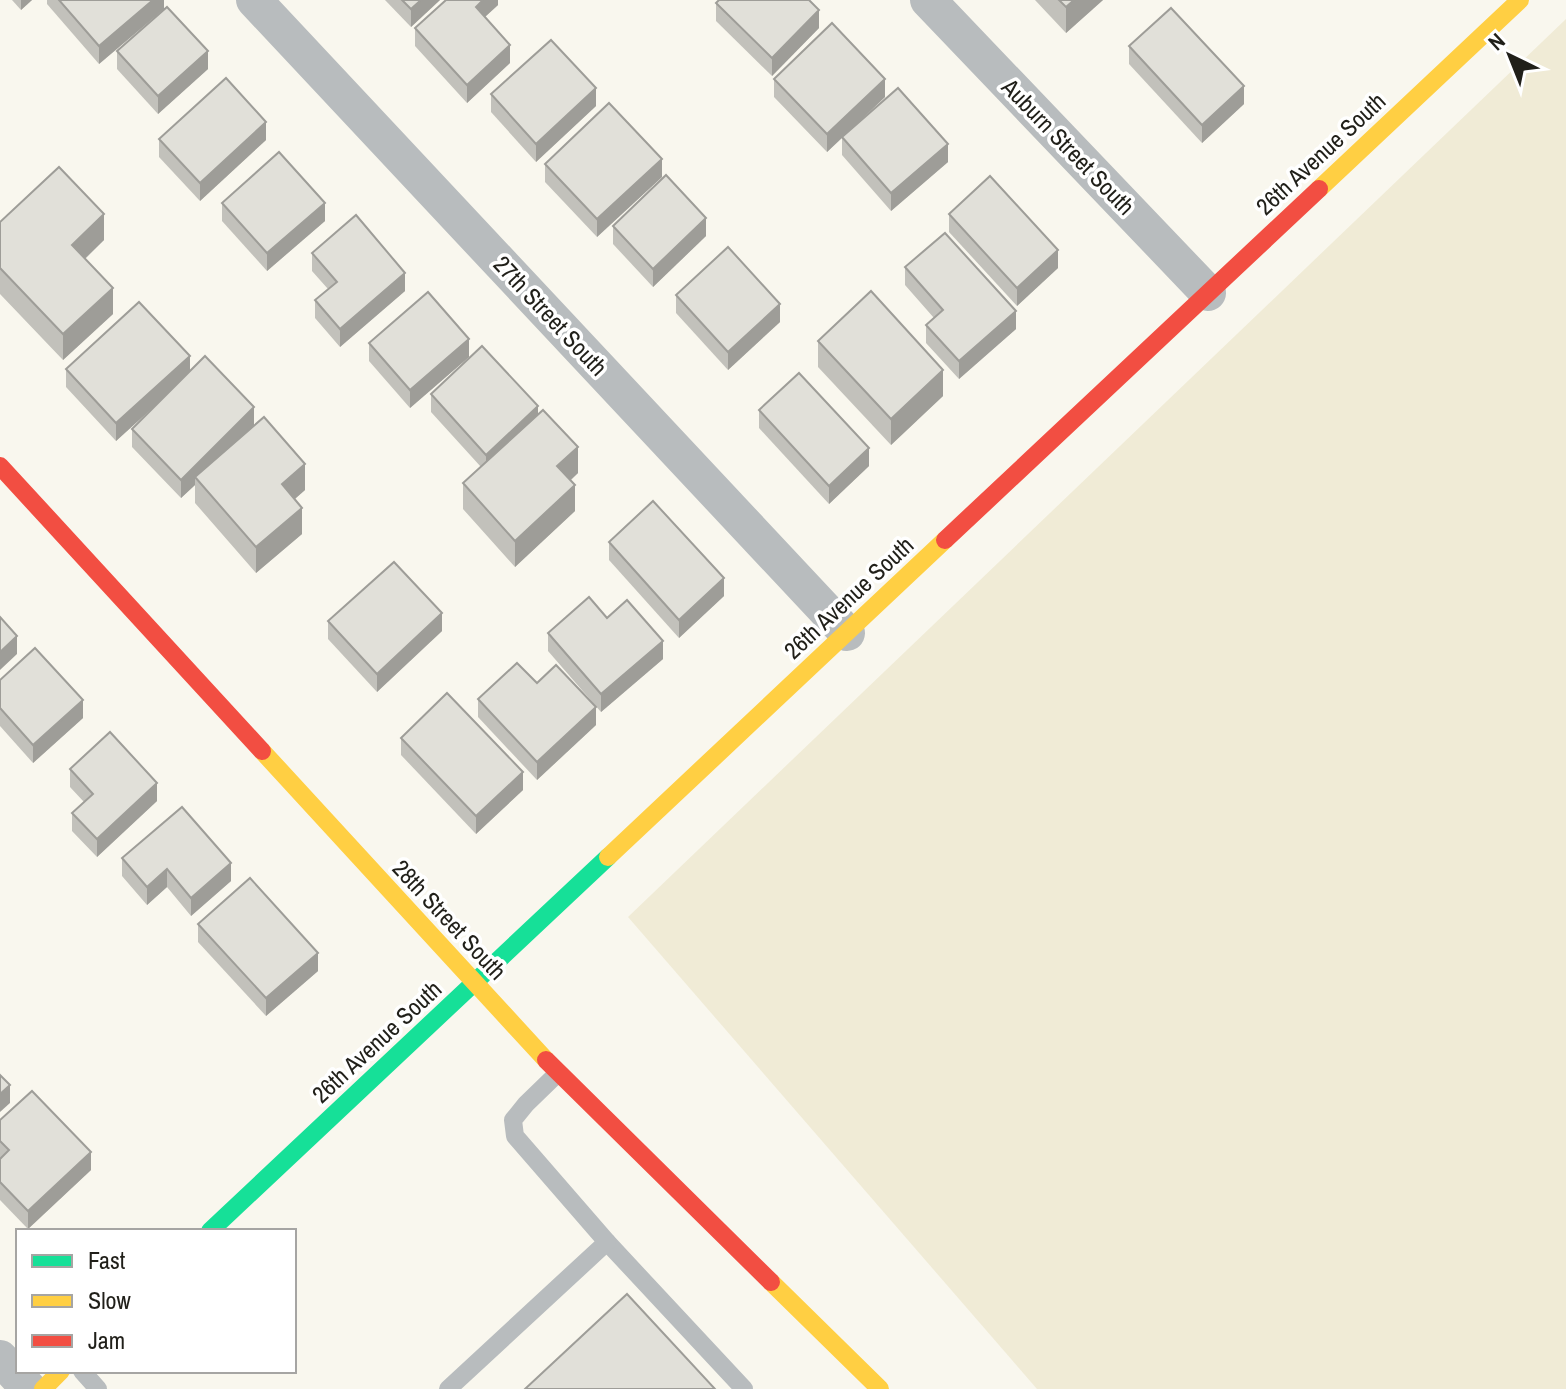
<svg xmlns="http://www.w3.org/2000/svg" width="1566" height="1389" viewBox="0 0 1566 1389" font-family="'Archivo Narrow',sans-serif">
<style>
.green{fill:#f0ebd6}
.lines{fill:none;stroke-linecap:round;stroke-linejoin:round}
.lane{stroke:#b8bcbe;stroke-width:18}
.street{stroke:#b8bcbe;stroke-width:36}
.fast{stroke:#16e098;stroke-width:18}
.slow{stroke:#ffcf43;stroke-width:18}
.jam{stroke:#f24e42;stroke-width:18}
.wall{fill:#c2c1bb}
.shaded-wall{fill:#9e9d98}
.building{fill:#e1e0d9;stroke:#9e9d98;stroke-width:2}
.labels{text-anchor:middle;stroke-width:7;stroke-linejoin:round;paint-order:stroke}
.street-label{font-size:24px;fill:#201f19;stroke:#fff}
</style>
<rect width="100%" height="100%" fill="#f9f7ee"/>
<path class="green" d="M1566 19V1389H1037L628 917Z"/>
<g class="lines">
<g class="lane">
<path d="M607 1242 744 1389"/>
<path d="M82 1371 98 1389"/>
<path d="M448 1389 607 1242 515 1136 513 1120 526 1104 558 1073"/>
</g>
<g class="street">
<path d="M254 0 847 633"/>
<path d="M928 0 1208 293"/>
<path d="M0 1358 29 1389"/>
</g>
<path class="fast" d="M210 1231 608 857"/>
<g class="slow">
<path d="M1319 189 1520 0"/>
<path d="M262 751 546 1060"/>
<path d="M608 857 945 540"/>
<path d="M771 1282 880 1389"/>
<path d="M43 1389 61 1371"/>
</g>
<g class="jam">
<path d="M0 466 262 751"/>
<path d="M945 540 1319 189"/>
<path d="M546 1060 771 1282"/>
</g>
</g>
<g class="wall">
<path d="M12 0H32L21 10Z"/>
<path d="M47 0H164V9L99 64 47 4Z"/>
<path d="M385 0H440L411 27Z"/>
<path d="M498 0V5L485 17 510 63 467 103 415 46V28Z"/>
<path d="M1035 0H1103L1066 33Z"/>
<path d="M716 3 819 28 772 76 716 21Z"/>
<path d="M1129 46 1244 104 1202 143 1129 64Z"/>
<path d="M117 51 208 69 158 114 117 69Z"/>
<path d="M774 79 885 97 856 125 948 162 891 211 842 155V138L827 152 774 97Z"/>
<path d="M491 94 596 106 536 162 491 112Z"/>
<path d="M159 139 266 140 200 201 159 157Z"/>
<path d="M545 164 662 177 597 237 545 182Z"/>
<path d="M222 203 325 221 267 271 222 221Z"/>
<path d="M949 214 1058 268 1017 306 949 232Z"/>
<path d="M0 222 104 240 85 259 113 314 63 360 0 294Z"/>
<path d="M613 226 706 236 653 287 613 244Z"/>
<path d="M312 253 405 291 340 347 315 318V300L328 289 312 271Z"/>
<path d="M905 267 1016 329 959 379 926 343V325L934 318 905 285Z"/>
<path d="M676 295 780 322 728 370 676 313Z"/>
<path d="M818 341 943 396 891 445 818 367Z"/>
<path d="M369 343 469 357 410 408 369 361Z"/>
<path d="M66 369 190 371 254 425 248 431 305 490 295 499 302 534 256 573 195 503V485L181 498 132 447V429L160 401 116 441 66 387Z"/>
<path d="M431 394 538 414 578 473 571 480 575 511 515 567 463 509V483L481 467 431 412Z"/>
<path d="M759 410 869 466 829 504 759 428Z"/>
<path d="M609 542 724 596 679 638 609 560Z"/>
<path d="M607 618 663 659 601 712 548 651V633Z"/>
<path d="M328 621 442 631 377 692 328 639Z"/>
<path d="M0 680 83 718 33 763 0 726Z"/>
<path d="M537 683 596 725 537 780 478 717V699Z"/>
<path d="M401 738 523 790 476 834 401 755Z"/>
<path d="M70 769 157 801 97 857 72 831V813L84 802 70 787Z"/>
<path d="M122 858 231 881 191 916 167 887 147 905 122 876Z"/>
<path d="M198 924 318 971 266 1016 198 942Z"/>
<path d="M0 1120 91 1170 28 1229 0 1200Z"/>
</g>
<g class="shaded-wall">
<path d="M21 0H32L21 10Z"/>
<path d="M153 0H164V9L99 64V46Z"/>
<path d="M421 0H440L411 27V9Z"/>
<path d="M483 0H498V5L476 25V7Z"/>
<path d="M1074 0H1103L1066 33V7Z"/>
<path d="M819 10V28L772 76V58Z"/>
<path d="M510 45V63L467 103V85Z"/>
<path d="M208 51V69L158 114V96Z"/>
<path d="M885 79V97L827 152V134Z"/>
<path d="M1244 86V104L1202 143V125Z"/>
<path d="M596 88V106L536 162V144Z"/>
<path d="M266 122V140L200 201V183Z"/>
<path d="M948 144V162L891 211V193Z"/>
<path d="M662 159V177L597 237V219Z"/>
<path d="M325 203V221L267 271V253Z"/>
<path d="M104 214V240L72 271V245Z"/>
<path d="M706 218V236L653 287V269Z"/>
<path d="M1058 250V268L1017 306V288Z"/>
<path d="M405 273V291L340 347V329Z"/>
<path d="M113 288V314L63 360V334Z"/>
<path d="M780 304V322L728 370V352Z"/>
<path d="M1016 311V329L959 379V361Z"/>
<path d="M469 339V357L410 408V390Z"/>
<path d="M190 356V374L116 441V423Z"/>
<path d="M943 370V396L891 445V419Z"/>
<path d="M538 406V424L486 473V455Z"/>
<path d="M254 407V425L198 481 195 477V485L181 498V480Z"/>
<path d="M578 447V473L557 492V466Z"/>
<path d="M869 448V466L829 504V486Z"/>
<path d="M305 464V490L282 510V484Z"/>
<path d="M575 485V511L515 567V541Z"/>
<path d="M302 508V534L256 573V547Z"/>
<path d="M724 578V596L679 638V620Z"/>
<path d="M442 613V631L377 692V674Z"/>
<path d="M17 636V654L0 670V652Z"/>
<path d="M663 641V659L601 712V694Z"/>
<path d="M83 700V718L33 763V745Z"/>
<path d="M596 707V725L537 780V762Z"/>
<path d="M523 772V790L476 834V816Z"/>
<path d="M157 783V801L97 857V839Z"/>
<path d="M231 863V881L191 916V898Z"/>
<path d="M167 869V887L147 905V887Z"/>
<path d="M318 953V971L266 1016V998Z"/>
<path d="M10 1085V1103L0 1112V1094Z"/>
<path d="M91 1152V1170L28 1229V1211Z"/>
</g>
<g class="building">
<path d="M59 0H153L99 46Z"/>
<path d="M402 0H421L411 9Z"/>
<path d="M446 0H483L476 7 510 45 467 85 415 28Z"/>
<path d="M719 0H809L819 10 772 58 716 3Z"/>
<path d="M1059 0H1074L1066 7Z"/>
<path d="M167 7 208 51 158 96 117 51Z"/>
<path d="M1171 8 1244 86 1202 125 1129 46Z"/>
<path d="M832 23 885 79 827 134 774 79Z"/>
<path d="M551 40 596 88 536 144 491 94Z"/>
<path d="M226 78 266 122 200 183 159 139Z"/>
<path d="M898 88 948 144 891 193 842 137Z"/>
<path d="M609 103 662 159 597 219 545 164Z"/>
<path d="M279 152 325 203 267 253 222 203Z"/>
<path d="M59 167 104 214 72 245 113 288 63 334 0 268V222Z"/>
<path d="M666 175 706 218 653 269 613 226Z"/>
<path d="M990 176 1058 250 1017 288 949 214Z"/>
<path d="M356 215 405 273 340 329 315 300 337 282 312 253Z"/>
<path d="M945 233 1016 311 959 361 926 325 943 310 905 267Z"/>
<path d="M728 247 780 304 728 352 676 295Z"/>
<path d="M871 291 943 370 891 419 818 341Z"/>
<path d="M428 292 469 339 410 390 369 343Z"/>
<path d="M139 302 190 356 116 423 66 369Z"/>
<path d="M482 346 538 406 486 455 431 394Z"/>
<path d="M205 356 254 407 181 480 132 429Z"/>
<path d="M799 373 869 448 829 486 759 410Z"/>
<path d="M543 410 578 447 557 466 575 485 515 541 463 483Z"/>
<path d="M264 417 305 464 282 484 302 508 256 547 195 477Z"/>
<path d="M653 501 724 578 679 620 609 542Z"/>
<path d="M394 562 442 613 377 674 328 621Z"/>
<path d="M589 597 607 618 627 600 663 641 601 694 548 633Z"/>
<path d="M0 617 17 636 0 652Z"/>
<path d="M35 648 83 700 33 745 0 708V680Z"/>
<path d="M517 663 537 683 556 665 596 707 537 762 478 699Z"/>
<path d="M447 693 523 772 476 816 401 738Z"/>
<path d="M110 732 157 783 97 839 72 813 93 794 70 769Z"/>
<path d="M182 807 231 863 191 898 167 869 147 887 122 858Z"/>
<path d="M250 878 318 953 266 998 198 924Z"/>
<path d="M0 1075 10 1085 0 1094Z"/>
<path d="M32 1091 91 1152 28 1211 0 1182V1159L9 1150 0 1141V1120Z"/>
<path d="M627 1294 715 1389H525Z"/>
</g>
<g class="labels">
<g class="street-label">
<text transform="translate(1068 147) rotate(46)" y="8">Auburn Street South</text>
<text transform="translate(1321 154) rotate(-43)" y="8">26th Avenue South</text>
<text transform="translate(550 316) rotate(47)" y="8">27th Street South</text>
<text transform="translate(849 598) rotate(-43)" y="8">26th Avenue South</text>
<text transform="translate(449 920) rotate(47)" y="8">28th Street South</text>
<text transform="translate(377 1042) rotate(-43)" y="8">26th Avenue South</text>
</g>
</g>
<rect x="16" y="1229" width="280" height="144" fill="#ffffff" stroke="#a6a5a3" stroke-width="2"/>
<rect x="32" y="1255" width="40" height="12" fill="#16e098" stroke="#a6a5a3" stroke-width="2"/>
<text x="88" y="1269" font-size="24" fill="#201f19">Fast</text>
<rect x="32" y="1295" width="40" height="12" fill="#ffcf43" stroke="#a6a5a3" stroke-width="2"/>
<text x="88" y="1309" font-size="24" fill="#201f19">Slow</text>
<rect x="32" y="1335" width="40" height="12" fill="#f24e42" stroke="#a6a5a3" stroke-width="2"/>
<text x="88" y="1349" font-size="24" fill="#201f19">Jam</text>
<g transform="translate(1510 56) rotate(317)" stroke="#ffffff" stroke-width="6" paint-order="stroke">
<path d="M0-6L14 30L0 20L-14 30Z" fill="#201f19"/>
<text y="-12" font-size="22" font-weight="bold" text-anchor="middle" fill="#201f19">N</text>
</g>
</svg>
